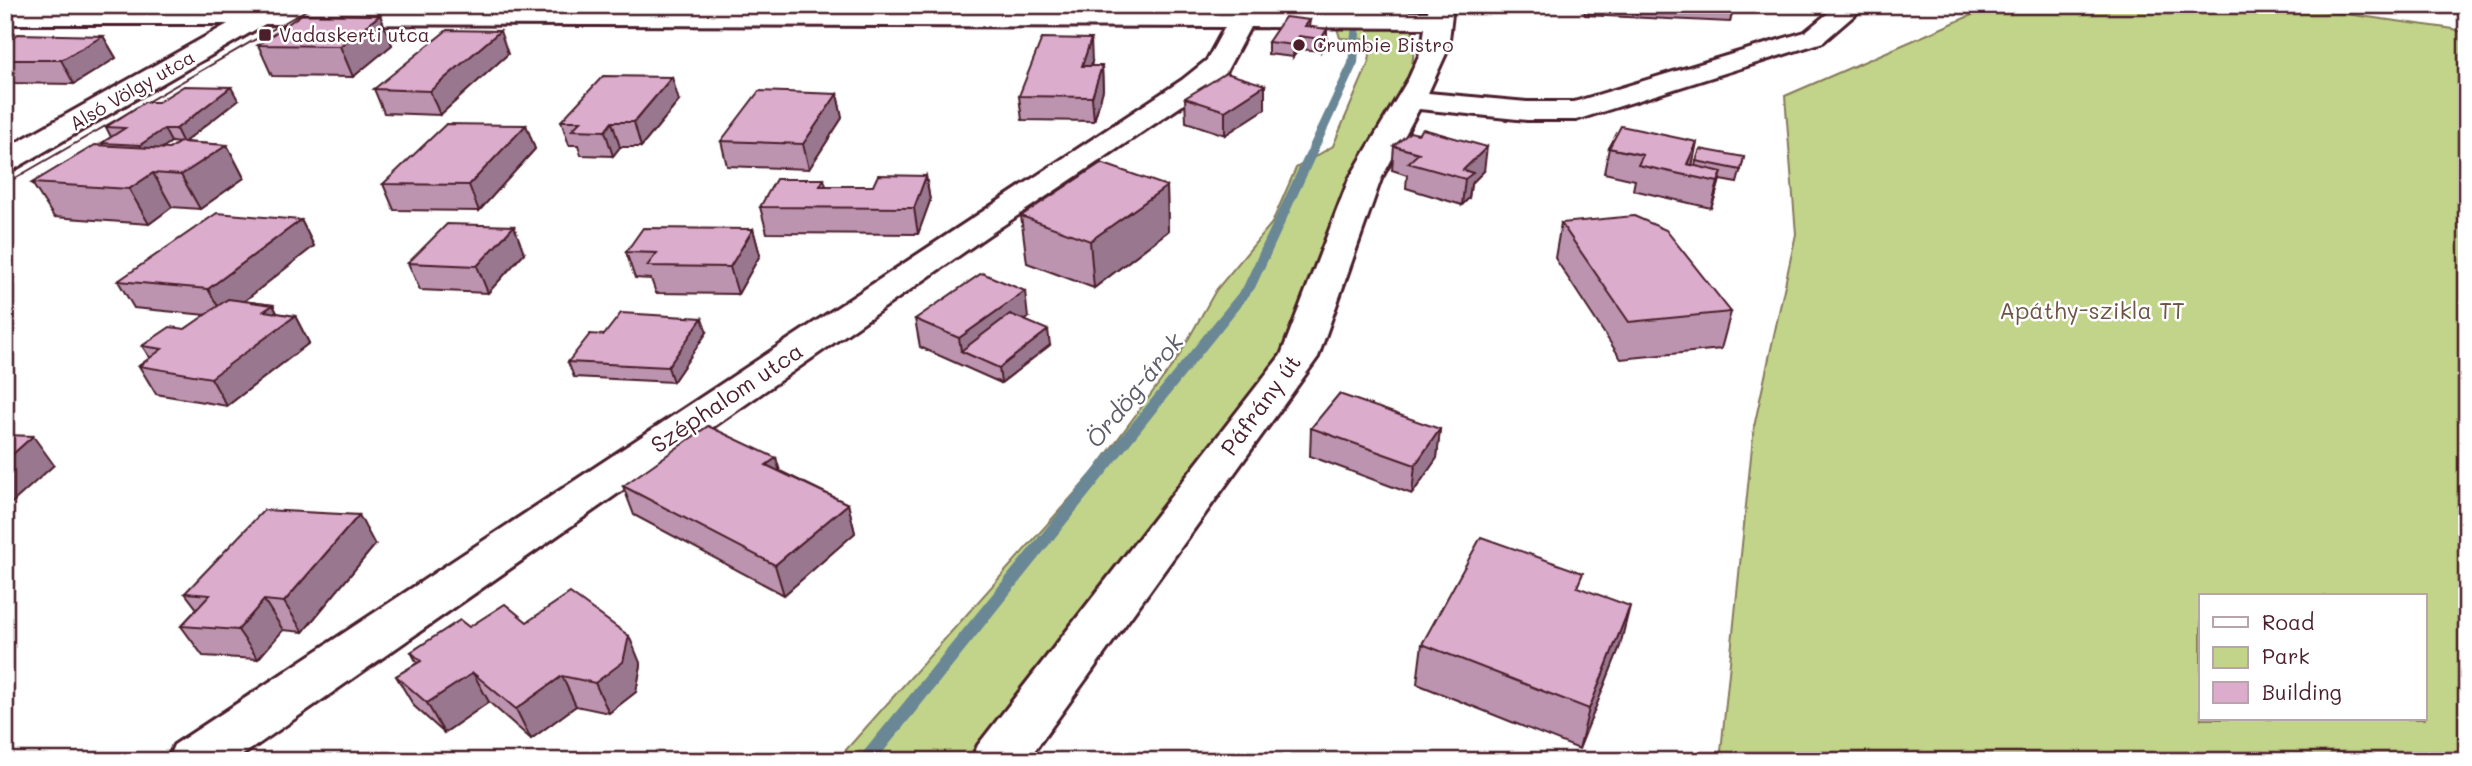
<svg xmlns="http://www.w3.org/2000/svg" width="2472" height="766" viewBox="0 0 2472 766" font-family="Mali,sans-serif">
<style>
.green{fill:#c2d489;stroke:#867a5a;stroke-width:2;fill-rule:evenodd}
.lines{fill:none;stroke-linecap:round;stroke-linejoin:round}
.stream{fill:#6a8796;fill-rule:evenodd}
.minor-casing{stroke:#4a1f2b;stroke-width:6}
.minor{fill:#fff;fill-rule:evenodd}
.tram{stroke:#4a1f2b;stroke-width:2}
.wall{fill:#bc94af;stroke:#4a1f2b;stroke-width:2;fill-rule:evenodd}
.shaded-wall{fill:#99788f;stroke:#4a1f2b;stroke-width:2}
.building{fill:#dbaccc;stroke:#4a1f2b;stroke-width:2}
.poi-dot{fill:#4a1f2b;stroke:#fff;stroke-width:2.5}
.labels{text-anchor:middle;stroke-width:5;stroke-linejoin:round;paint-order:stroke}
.far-poi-label{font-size:19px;fill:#4a1f2b;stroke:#fff;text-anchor:start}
.far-street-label{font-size:19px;fill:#4a1f2b;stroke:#fff}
.park-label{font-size:23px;fill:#6e5547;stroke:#fff}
.street-label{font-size:23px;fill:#4a1f2b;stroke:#fff}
.water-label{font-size:24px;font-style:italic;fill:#5d5c69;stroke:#fff}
</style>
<rect width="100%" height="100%" fill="#fff"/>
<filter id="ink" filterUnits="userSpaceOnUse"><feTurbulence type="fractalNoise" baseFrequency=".0143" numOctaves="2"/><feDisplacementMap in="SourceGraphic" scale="14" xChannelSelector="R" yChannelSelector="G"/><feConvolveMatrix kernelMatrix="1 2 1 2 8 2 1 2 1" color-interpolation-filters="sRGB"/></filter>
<g filter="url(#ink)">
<g class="green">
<path d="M764 5H1416L1406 12C1418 36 1414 57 1409 82L1282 358 964 761H836L1092 474 1177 359 1216 290 1272 223 1296 168 1333 146 1369 62 1372 40 1340 38 1331 8 760 12Z"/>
<path d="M2040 5H2281L2454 29 2467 34V761H1720L1754 427 1796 234 1785 96 1974 14ZM2201 596H2425V719H2201Z"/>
</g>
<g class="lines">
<path class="stream" d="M1354 5H1362L1358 63 1255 288 876 761H856L1243 287 1348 63Z"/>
<defs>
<path id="minor" d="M1429 5H1453L1448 49 1428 93 1527 102H1574L1805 32 1838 5H1866L1823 42 1576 120H1527L1419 109 1381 179 1318 357 1027 761H971L978 745 1281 355 1349 179 1409 78 1422 49 1425 28 1250 27 1227 70 1202 92 987 236 234 761H167L174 745 1182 80 1207 60 1225 27 265 24 16 168 5 171V149L228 24H5V8L1428 12Z"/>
</defs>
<use href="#minor" class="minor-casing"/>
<use href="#minor" class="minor"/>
<path class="tram" d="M5 184 315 5"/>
</g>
<g class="wall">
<path d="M1583 5H1734L1730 22 1585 15Z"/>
<path d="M380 15 392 45 353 77 272 76 258 45Z"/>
<path d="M1310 20 1309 27 1327 41 1321 51 1299 49 1293 57 1268 54V42Z"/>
<path d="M103 36 116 58 74 84 5 83V41Z"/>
<path d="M508 54 440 115 384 113 374 89Z"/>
<path d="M1092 62 1091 66H1102L1103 90 1094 121 1022 120 1019 96Z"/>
<path d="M1265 85V109L1225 135 1186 122 1185 98Z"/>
<path d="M837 94 842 118 809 169 727 166 721 141Z"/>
<path d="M238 100 184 142 227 145 244 178 200 209 172 207 149 224 54 217 32 183 103 145 102 143 111 137 106 127 158 102ZM171 142 179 143 169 149H161Z"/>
<path d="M679 101 641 147H620L613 156 581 155 578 145H569L561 121Z"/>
<path d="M526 125 535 149 479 211 394 210 383 184Z"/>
<path d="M1394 146 1484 171 1471 184 1469 198 1462 205 1406 188 1407 175 1392 170Z"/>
<path d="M1609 148 1695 166 1696 161 1744 157 1737 183 1720 180 1715 197 1711 208 1633 190 1635 180 1604 173Z"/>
<path d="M926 176 930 201 918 234 767 233 760 207 824 179 826 186H873Z"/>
<path d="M1167 186 1168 231 1094 288 1027 263 1021 216Z"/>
<path d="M301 220 314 246 243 301 273 305 277 313 295 316 309 343 227 406 156 394 139 366 150 358 142 346 185 329 206 315 134 308 118 281Z"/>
<path d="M1561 223 1731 312 1721 349 1621 359 1555 258Z"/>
<path d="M753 229 760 255 738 294 656 293 651 279 635 278 626 252Z"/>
<path d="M524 253 488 293 420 290 408 263Z"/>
<path d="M1028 318 1025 320 1050 345 1001 383 920 347 915 319Z"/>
<path d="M707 332 673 382 574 377 568 362 604 335Z"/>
<path d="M1311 428 1440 429 1437 458 1412 494 1310 456Z"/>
<path d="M776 458 780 471 848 504 855 533 784 595 634 515 623 486Z"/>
<path d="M375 545 303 632 283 630 258 659 203 656 181 626 197 609 185 593Z"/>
<path d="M527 622 641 665 636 692 609 713 576 706 531 739 489 702 444 733 414 706 396 676 417 663 411 652 469 627Z"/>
<path d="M1422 644 1620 646 1579 749 1417 684Z"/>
</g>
<g class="shaded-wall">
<path d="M380 15 392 45 353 77 340 46Z"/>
<path d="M1327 29V41L1321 51V39Z"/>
<path d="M500 31 508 54 440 115 430 91Z"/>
<path d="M103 36 116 58 74 84 61 60Z"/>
<path d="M1299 36V49L1293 57 1294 45Z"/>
<path d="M1091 39 1092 62 1084 89 1082 66Z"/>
<path d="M1102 66 1103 90 1094 121 1092 97Z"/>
<path d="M672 77 679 101 641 147 634 122Z"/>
<path d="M1265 85V109L1225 135V111Z"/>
<path d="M231 87 238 100 183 143 176 129Z"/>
<path d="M837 94 842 118 809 169 803 144Z"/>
<path d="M612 122 620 147 613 156 605 131Z"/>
<path d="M526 125 535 149 479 211 469 185Z"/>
<path d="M164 129 171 142 148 158 140 145Z"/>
<path d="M1697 142 1692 167 1687 164Z"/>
<path d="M227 145 244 178 200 209 181 175Z"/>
<path d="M1487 147 1484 171 1471 184 1469 198 1462 205 1465 179 1463 170Z"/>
<path d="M1722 172 1715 197 1711 208 1718 182Z"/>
<path d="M153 173 172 207 149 224 129 189Z"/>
<path d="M926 176 930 201 918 234 914 208Z"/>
<path d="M1167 186 1168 231 1094 288 1090 241Z"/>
<path d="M301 220 314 246 224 317 208 289Z"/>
<path d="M514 226 524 253 488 293 477 266Z"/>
<path d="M753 229 760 255 738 294 730 267Z"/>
<path d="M1025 291 1028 318 975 357 961 351 959 338Z"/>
<path d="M273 305 283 324 295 316 309 343 227 406 211 378 264 311Z"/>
<path d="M702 318 707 332 673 382 668 367Z"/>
<path d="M1048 330 1050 345 1001 383 999 368Z"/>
<path d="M1440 429 1437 458 1412 494 1415 465Z"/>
<path d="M33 436 54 465 5 509V461Z"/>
<path d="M776 458 784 487 766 465Z"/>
<path d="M848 504 855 533 784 595 775 565Z"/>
<path d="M359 515 375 545 303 632 284 602Z"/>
<path d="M264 600 283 630 258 659 238 630Z"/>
<path d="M1630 606 1620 646 1579 749 1589 709Z"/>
<path d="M629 636 641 665 636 692 609 713 595 683Z"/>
<path d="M473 673 489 702 444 733 427 703Z"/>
<path d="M562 676 576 706 531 739 516 709Z"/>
<path d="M5 746 18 761H5Z"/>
</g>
<g class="building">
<path d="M302 14 380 15 340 46 258 45Z"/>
<path d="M1285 17 1310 20 1305 26 1327 29 1321 39 1299 36 1294 45 1268 42Z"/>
<path d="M447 30 500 31 430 91 374 89Z"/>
<path d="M18 34 103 36 61 60H5V41Z"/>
<path d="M1042 38 1091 39 1082 66H1102L1092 97 1019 96Z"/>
<path d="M1226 73 1265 85 1225 111 1185 98Z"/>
<path d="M603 76 672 77 634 122H612L605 131 572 130 581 121H561Z"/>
<path d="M184 86 231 87 176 129H164L140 145 102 143 125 128 106 127 145 102H158Z"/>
<path d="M759 91 837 94 803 144 721 141Z"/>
<path d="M446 124 526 125 469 185 383 184Z"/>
<path d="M1621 126 1697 142 1687 164 1722 172 1718 182 1638 165 1643 155 1609 148Z"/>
<path d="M1423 129 1487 147 1463 170 1473 173 1465 179 1408 163 1419 153 1394 146 1410 132 1418 134Z"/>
<path d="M180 142 227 145 181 175 153 173 129 189 32 183 95 145 169 149Z"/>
<path d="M1700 149 1744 157 1741 170 1696 161Z"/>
<path d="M1101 163 1167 186 1090 241 1021 216Z"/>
<path d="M878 175 926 176 914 208 760 207 776 179H824L820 186H873Z"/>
<path d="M217 213 301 220 208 289 118 281Z"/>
<path d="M1634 216 1666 230 1731 312 1629 322 1561 223Z"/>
<path d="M447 224 514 226 477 266 408 263Z"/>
<path d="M643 228 753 229 730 267 647 266 657 253 626 252Z"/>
<path d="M982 273 1025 291 959 338 915 319Z"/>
<path d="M228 299 273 305 264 311 295 316 211 378 139 366 162 349 142 346 170 327 185 329Z"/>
<path d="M621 313 702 318 668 367 568 362 590 334 604 335Z"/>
<path d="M1010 314 1048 330 999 368 961 351Z"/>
<path d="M1339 394 1440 429 1415 465 1311 428Z"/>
<path d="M708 426 776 458 766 465 848 504 775 565 623 486Z"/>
<path d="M5 435 33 436 5 461Z"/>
<path d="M264 510 359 515 284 602 264 600 238 630 181 626 210 595 185 593Z"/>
<path d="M1481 537 1583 573 1577 587 1630 606 1589 709 1422 644Z"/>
<path d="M570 593 629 636 623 662 595 683 562 676 516 709 473 673 427 703 396 676 421 661 411 652 460 620 469 627 505 604 527 622Z"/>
</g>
</g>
<g class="poi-dot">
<rect x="258" y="28" width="14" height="14" rx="3.5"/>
<circle cx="1299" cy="45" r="7"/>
</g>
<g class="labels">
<g class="far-poi-label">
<text x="279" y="42">Vadaskerti utca</text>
<text x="1313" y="52">Crumbie Bistro</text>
</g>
<g class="far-street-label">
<text transform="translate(132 90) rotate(-30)" y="7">Alsó Völgy utca</text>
</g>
<g class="park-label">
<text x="2092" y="319">Apáthy-szikla TT</text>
</g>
<g class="street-label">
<text transform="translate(727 398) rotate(-34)" y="8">Széphalom utca</text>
<text transform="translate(1261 405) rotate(-54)" y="8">Páfrány út</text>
</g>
<g class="water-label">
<text transform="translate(1135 391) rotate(-51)" y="8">Ördög-árok</text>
</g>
</g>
<rect width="2472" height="766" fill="none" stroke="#fff" stroke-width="28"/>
<rect x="14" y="14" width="2444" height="738" fill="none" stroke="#4a1f2b" stroke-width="2.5" filter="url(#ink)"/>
<rect x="2199" y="594" width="228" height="126" fill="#ffffff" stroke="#b7a5aa" stroke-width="2"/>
<rect x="2213" y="617" width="35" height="10" fill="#ffffff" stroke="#b7a5aa" stroke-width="2"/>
<text x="2262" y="630" font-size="21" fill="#4a1f2b">Road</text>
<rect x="2213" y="647" width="35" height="21" fill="#c2d489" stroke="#b7a5aa" stroke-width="2"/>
<text x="2262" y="664" font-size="21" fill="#4a1f2b">Park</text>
<rect x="2213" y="682" width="35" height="21" fill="#dbaccc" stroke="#b7a5aa" stroke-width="2"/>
<text x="2262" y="700" font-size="21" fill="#4a1f2b">Building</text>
</svg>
